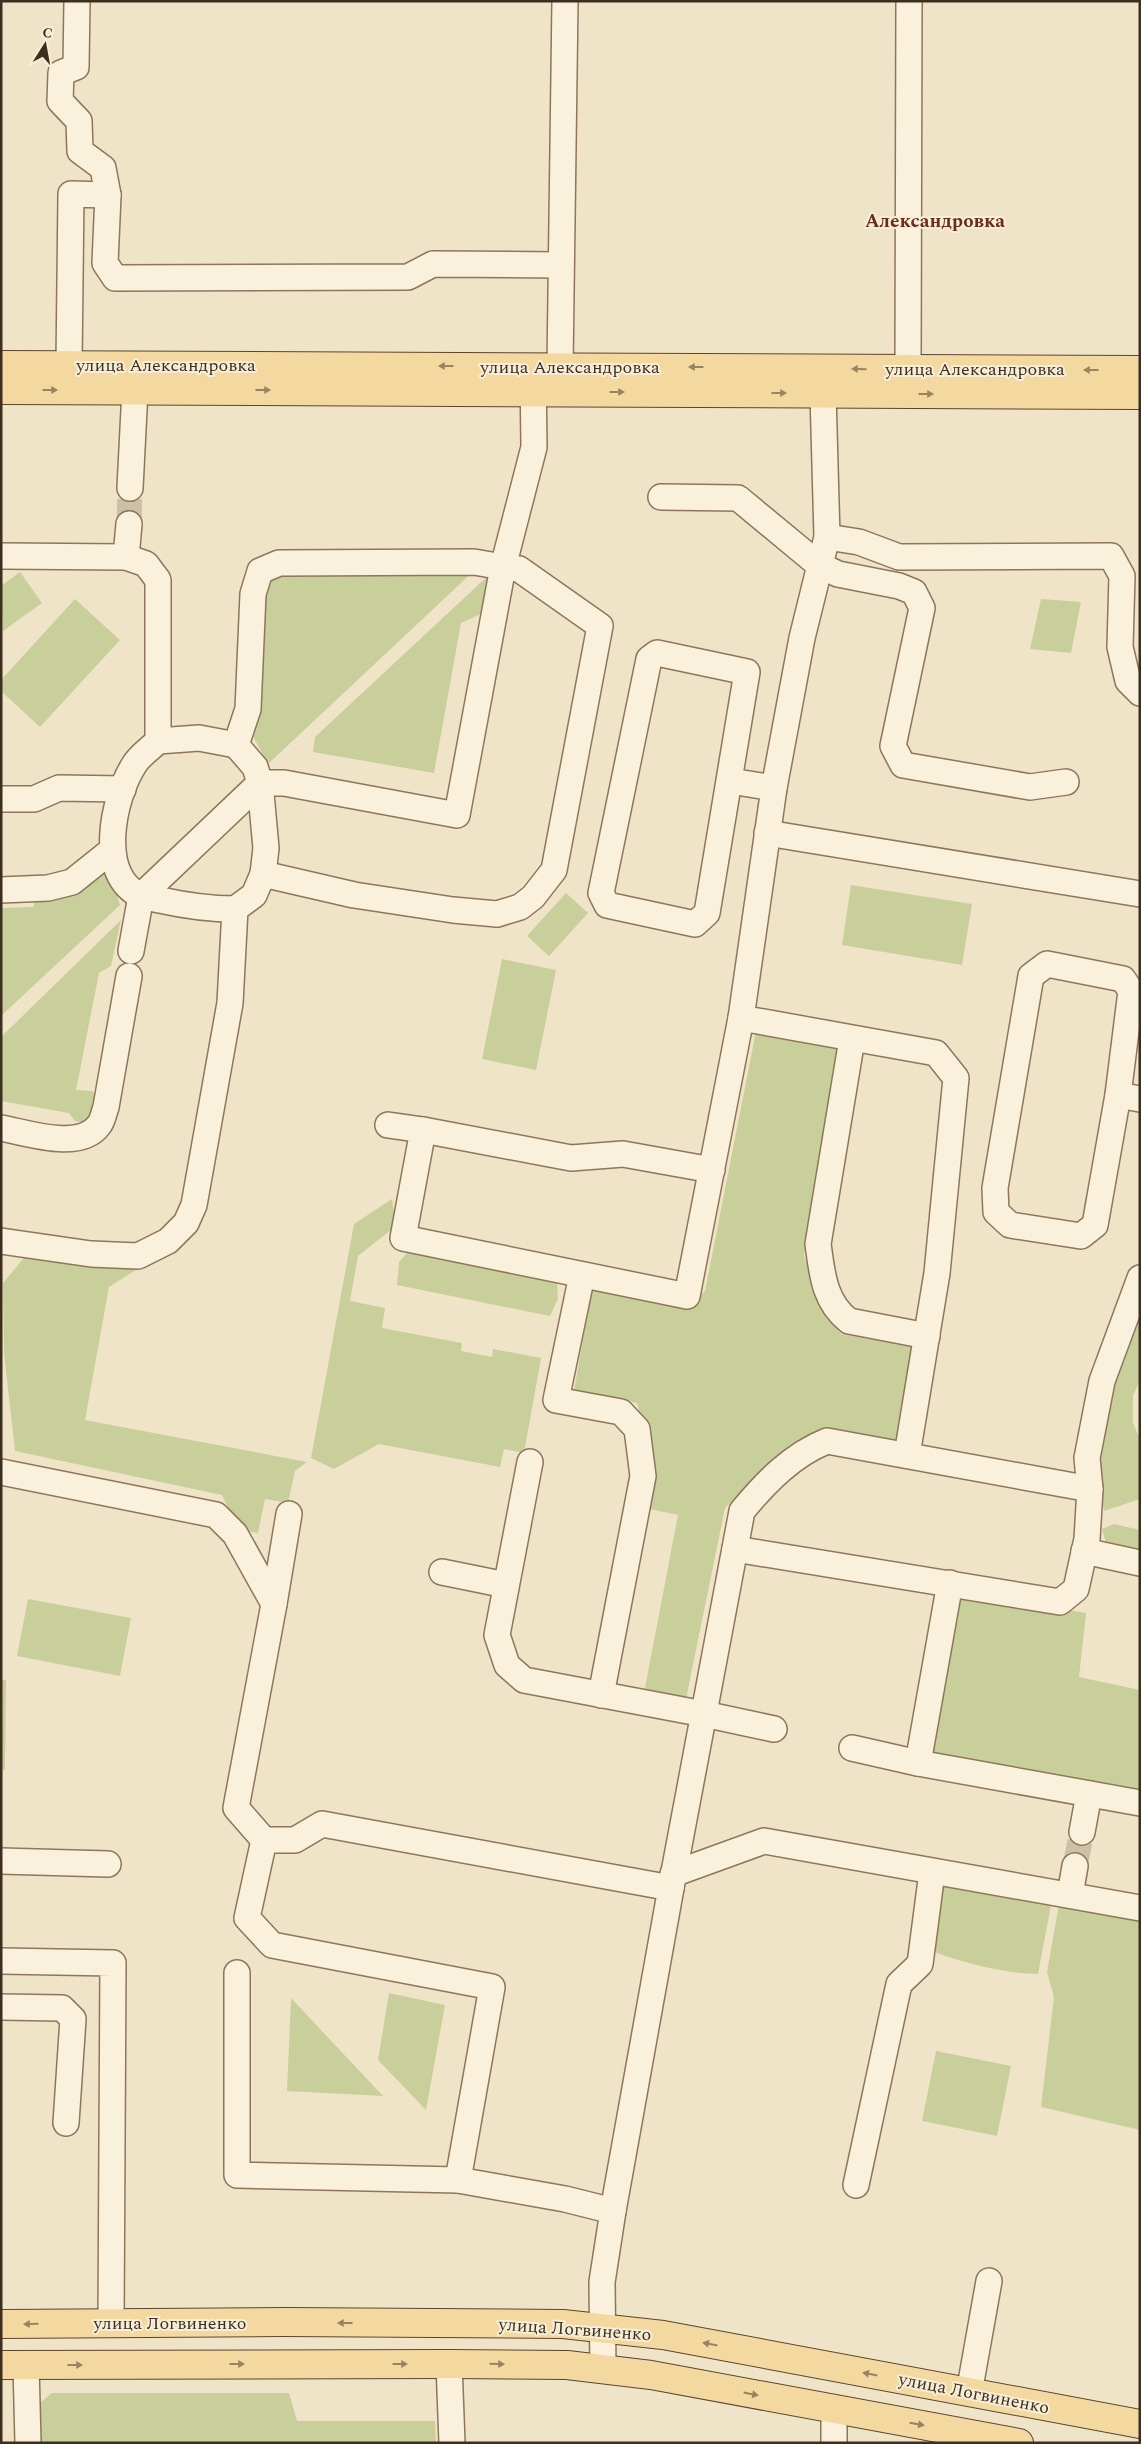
<svg xmlns="http://www.w3.org/2000/svg" width="1141" height="2444" viewBox="0 0 1141 2444" font-family="Spectral,serif">
<style>
.green{fill:#c9cf9b}
.lines{fill:none;stroke-linecap:round;stroke-linejoin:round}
.minor-tunnel{stroke:#ccc0a6;stroke-width:25;stroke-dasharray:25 12;stroke-linecap:butt}
.minor-casing{stroke:#8d765c;stroke-width:28}
.major-casing{stroke:#5b4430;stroke-width:30}
.minor{stroke:#faf1dc;stroke-width:25}
.major{stroke:#f3d9a0;stroke-width:28}
.oneway{fill:#988460}
.labels{text-anchor:middle;stroke-width:4;stroke-linejoin:round;paint-order:stroke}
.street-label{font-size:18px;fill:#3d2e20;stroke:#f7eed8}
.neighbourhood-label{font-size:19px;font-weight:bold;fill:#6b2e1e;stroke:#f7eed8}
</style>
<rect width="100%" height="100%" fill="#f0e4c8"/>
<g class="green">
<path d="M477 568 268 764 254 738 259 597 271 575Z"/>
<path d="M20 572 42 603 3 631 1 586Z"/>
<path d="M491 573 483 613 461 623 434 773 313 752 315 737Z"/>
<path d="M75 599 120 640 40 727 1 691V680Z"/>
<path d="M1041 599 1081 602 1071 653 1030 649Z"/>
<path d="M108 866 120 905 1 1016V908L34 907V898Z"/>
<path d="M851 885 972 904 962 965 842 945Z"/>
<path d="M566 893 588 913 549 956 527 936Z"/>
<path d="M121 920 111 966 99 973 76 1090 92 1091 98 1098 100 1107 86 1124 75 1121 69 1113 1 1101V1037Z"/>
<path d="M502 959 556 970 536 1070 482 1059Z"/>
<path d="M756 1031 839 1047 804 1256 821 1306 841 1334 918 1348 902 1442 823 1428 800 1439 725 1508 686 1699 644 1693 678 1515 645 1508 654 1461 637 1403 574 1391 592 1288 688 1306 705 1291Z"/>
<path d="M392 1199 396 1226 358 1256 350 1301 385 1308 382 1328 462 1343 461 1351 492 1357 493 1349 541 1358 524 1453 504 1449 500 1467 379 1444 334 1469 311 1458 354 1224Z"/>
<path d="M408 1252 557 1281 558 1299 550 1316 397 1285 399 1262Z"/>
<path d="M28 1253 147 1263 109 1287 85 1420 307 1462 295 1471 288 1503 265 1499 258 1533 239 1530 222 1495 15 1451 4 1353 3 1283Z"/>
<path d="M1140 1292V1380L1133 1396V1423L1140 1439V1499L1104 1511 1095 1460 1103 1415Z"/>
<path d="M1114 1524 1140 1530V1556L1108 1550 1102 1529Z"/>
<path d="M955 1592 1086 1613 1079 1677 1140 1690V1795L923 1758Z"/>
<path d="M28 1599 131 1618 120 1676 17 1656Z"/>
<path d="M1 1680H6L5 1770H1Z"/>
<path d="M938 1885 1051 1905 1038 1974C999 1973 962 1962 925 1949Z"/>
<path d="M1059 1904 1140 1918V2130L1041 2107 1054 1997 1047 1972Z"/>
<path d="M389 1993 445 2005 426 2110 378 2060Z"/>
<path d="M291 1998 383 2096 287 2091Z"/>
<path d="M936 2051 1011 2066 997 2136 922 2121Z"/>
<path d="M52 2393H289L297 2421H435L436 2443H37V2405Z"/>
</g>
<g class="lines">
<g class="minor-tunnel">
<path d="M129 524 130 488"/>
<path d="M1075 1866 1082 1832"/>
</g>
<defs>
<g id="minor">
<path d="M77 1 76 67 61 73 60 101 79 121 80 151 103 168 108 195 105 263 115 278 408 277 433 264 560 265"/>
<path d="M69 365 71 194 108 195"/>
<path d="M560 366 565 1"/>
<path d="M908 369 909 1"/>
<path d="M130 488 135 390"/>
<path d="M661 497 738 498 819 565 838 574 899 586 914 592 922 608 893 746 903 765 1030 787 1066 782"/>
<path d="M827 537 859 542 899 557 1111 556 1122 576 1120 647 1128 681 1140 693"/>
<path d="M1 556 126 557 146 564 158 580V741"/>
<path d="M126 557 129 524"/>
<path d="M657 653 747 672 707 913 695 924 607 905 601 893 649 659Z"/>
<path d="M730 781 774 788"/>
<path d="M1 799H34L59 788 123 789"/>
<path d="M767 833 1140 894"/>
<path d="M1 890 48 888 72 882 112 850"/>
<path d="M235 909C207 909 187 906 160 900 154 899 147 898 141 896 96 875 113 798 134 765 139 756 150 749 158 741L199 738 236 745 248 709 253 594 260 571 279 563 474 562 503 567 457 815 284 783H260L266 848 263 874"/>
<path d="M131 951 141 896 260 783 255 767 236 745"/>
<path d="M1047 964 1123 979 1131 991 1118 1095 1095 1225 1081 1236 1010 1225 996 1212 995 1188 1031 976Z"/>
<path d="M741 1018 936 1053 956 1078 937 1273 907 1455"/>
<path d="M852 1039 818 1244C822 1273 824 1302 849 1321L927 1336"/>
<path d="M1118 1095 1140 1099"/>
<path d="M388 1125 423 1130"/>
<path d="M1 1128C28 1133 80 1151 99 1125 103 1120 104 1112 106 1107L129 976"/>
<path d="M712 1170 623 1154 571 1158 423 1130 403 1238 687 1296 741 1018 774 788 802 638 827 537 823 393"/>
<path d="M1 1241 91 1254 138 1256 168 1241 186 1223 194 1205 230 1003 235 909 254 895 263 874 354 895 453 910 497 914 520 907 533 897 554 870 600 626 519 569 503 567 534 447 533 371"/>
<path d="M582 1275 556 1400 621 1412 637 1429 643 1476 601 1695"/>
<path d="M530 1462 497 1635 507 1665 524 1680 704 1714 774 1729"/>
<path d="M1 1472 216 1515 235 1534 274 1604 289 1514"/>
<path d="M735 1549 1060 1602 1076 1589 1087 1539 1090 1489 1087 1458 1102 1381 1140 1278"/>
<path d="M1084 1551 1140 1563"/>
<path d="M442 1572 506 1585"/>
<path d="M274 1604 236 1808 264 1840H295L322 1824 671 1888"/>
<path d="M852 1748 918 1763 1140 1803"/>
<path d="M918 1763 950 1583"/>
<path d="M1082 1832 1089 1794"/>
<path d="M264 1840 247 1918 272 1945 492 1987 458 2180"/>
<path d="M1 1861 108 1864"/>
<path d="M673 1874 764 1841 1140 1908"/>
<path d="M1070 1895 1075 1866"/>
<path d="M1 1961 113 1963 111 2323"/>
<path d="M237 1973V2175L458 2180 565 2199 613 2211"/>
<path d="M1 2007 62 2008 73 2019 66 2123"/>
<path d="M856 2185 899 1984 920 1964 932 1872"/>
<path d="M449 2364 452 2443"/>
<path d="M26 2365 28 2443"/>
<path d="M603 2369 602 2282 613 2211 671 1888 742 1511C766 1482 792 1455 827 1441L1090 1489"/>
<path d="M969 2393 989 2281"/>
<path d="M834 2443V2410"/>
</g>
<g id="major">
<path d="M1 365 1140 370"/>
<path d="M1 390 1140 395"/>
<path d="M1 2324 285 2322 563 2324 663 2335 1140 2424"/>
<path d="M1 2365 449 2364 567 2365 651 2375 1019 2443"/>
</g>
</defs>
<use href="#minor" class="minor-casing"/>
<use href="#major" class="major-casing"/>
<use href="#minor" class="minor"/>
<use href="#major" class="major"/>
</g>
<defs><path id="oneway-solid" d="M-6-.8H1V-3.2L6.5 0L1 3.2V.8H-6Z" transform="scale(1.25)"/></defs>
<g class="oneway">
<use href="#oneway-solid" transform="translate(446 366) rotate(-180)"/>
<use href="#oneway-solid" transform="translate(696 367) rotate(-180)"/>
<use href="#oneway-solid" transform="translate(859 369) rotate(-179)"/>
<use href="#oneway-solid" transform="translate(1091 370) rotate(-180)"/>
<use href="#oneway-solid" transform="translate(50 390)"/>
<use href="#oneway-solid" transform="translate(263 390)"/>
<use href="#oneway-solid" transform="translate(617 392)"/>
<use href="#oneway-solid" transform="translate(779 393)"/>
<use href="#oneway-solid" transform="translate(926 394)"/>
<use href="#oneway-solid" transform="translate(345 2323) rotate(-180)"/>
<use href="#oneway-solid" transform="translate(31 2324) rotate(179)"/>
<use href="#oneway-solid" transform="translate(710 2344) rotate(-169)"/>
<use href="#oneway-solid" transform="translate(237 2364)"/>
<use href="#oneway-solid" transform="translate(400 2364)"/>
<use href="#oneway-solid" transform="translate(497 2364) rotate(1)"/>
<use href="#oneway-solid" transform="translate(75 2365)"/>
<use href="#oneway-solid" transform="translate(870 2374) rotate(-169)"/>
<use href="#oneway-solid" transform="translate(751 2394) rotate(11)"/>
<use href="#oneway-solid" transform="translate(917 2424) rotate(10)"/>
</g>
<g class="labels">
<g class="street-label">
<text x="166" y="371">улица Александровка</text>
<text x="570" y="373">улица Александровка</text>
<text x="975" y="375">улица Александровка</text>
<text x="170" y="2329">улица Логвиненко</text>
<text transform="translate(575 2329) rotate(4)" y="6">улица Логвиненко</text>
<text transform="translate(974 2393) rotate(11)" y="6">улица Логвиненко</text>
</g>
<g class="neighbourhood-label">
<text x="935" y="227">Александровка</text>
</g>
</g>
<rect width="1141" height="2444" fill="none" stroke="#3d2e20" stroke-width="5"/>
<g transform="translate(45 45) rotate(11)" stroke="#f7eed8" stroke-width="4" paint-order="stroke">
<path d="M0-4L9 19L0 12L-9 19Z" fill="#3d2e20"/>
<text y="-8" font-size="14" font-weight="bold" text-anchor="middle" fill="#3d2e20">С</text>
</g>
</svg>
